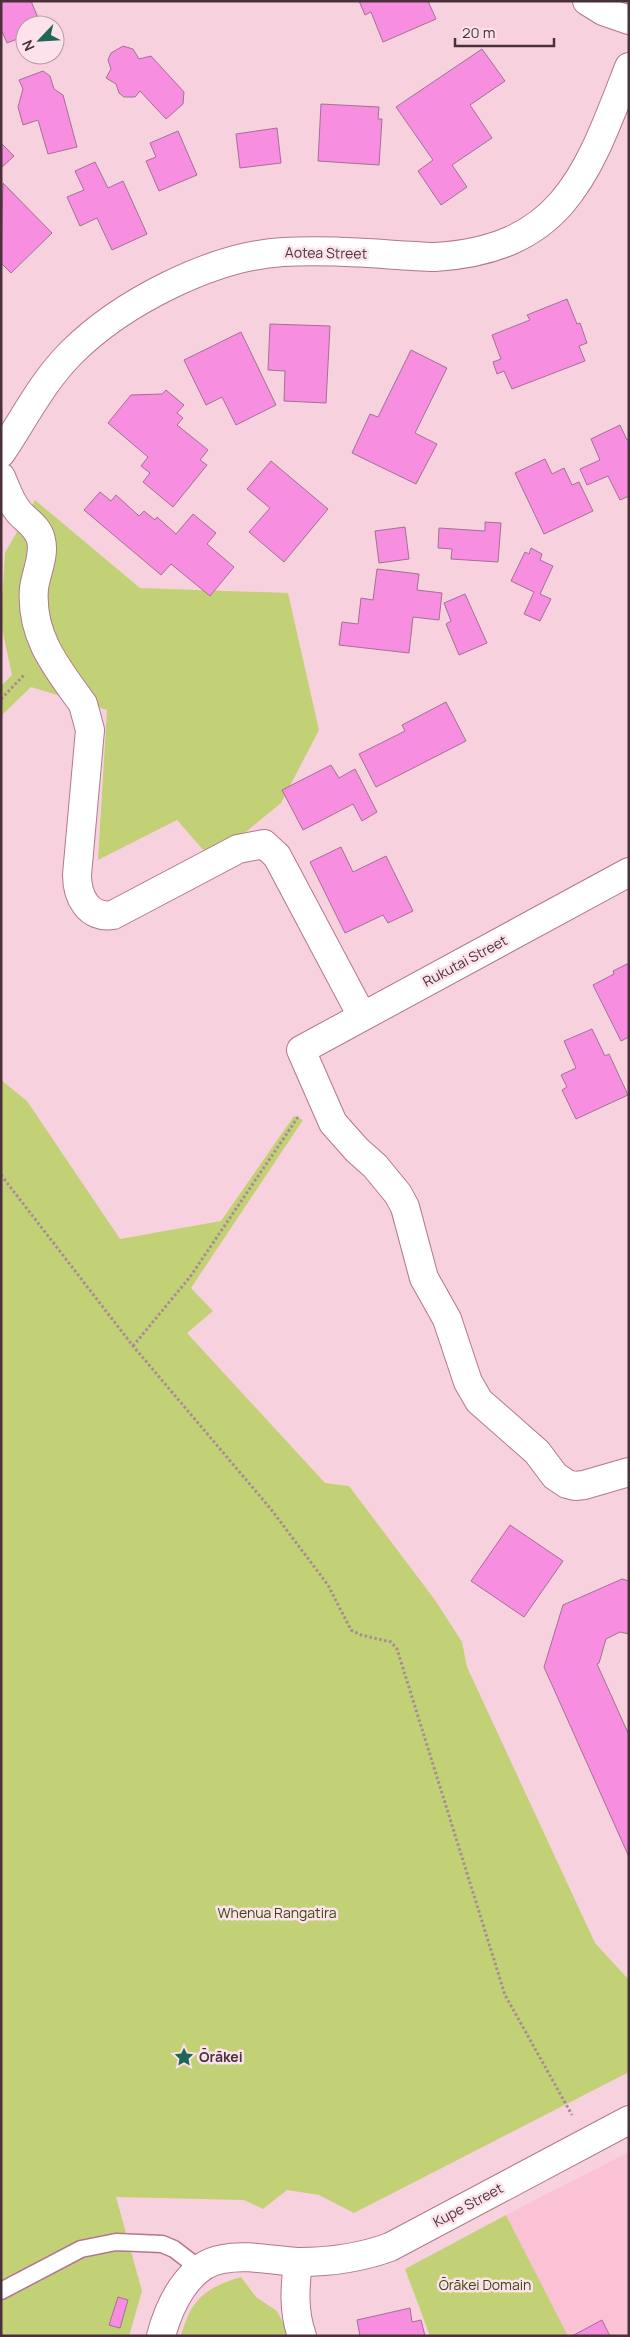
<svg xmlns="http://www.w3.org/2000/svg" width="630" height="2337" viewBox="0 0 630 2337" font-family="Manrope,sans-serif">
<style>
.built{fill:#fbc1d5}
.green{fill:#c3d176}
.building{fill:#f88ee0;stroke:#a17195}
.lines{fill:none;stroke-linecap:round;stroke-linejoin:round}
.service-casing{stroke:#b2778d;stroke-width:19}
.minor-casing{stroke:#b2778d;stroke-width:30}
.path{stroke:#aa8a95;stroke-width:3;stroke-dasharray:2.5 2.5;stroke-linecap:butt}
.service{stroke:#fff;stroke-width:16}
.minor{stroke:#fff;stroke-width:28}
.labels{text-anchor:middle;stroke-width:5;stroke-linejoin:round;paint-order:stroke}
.street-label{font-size:14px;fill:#493039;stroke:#fce2eb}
.park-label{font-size:14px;fill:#3f450d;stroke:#fce2eb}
.poi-label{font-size:14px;font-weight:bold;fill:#493039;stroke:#fce2eb;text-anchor:start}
</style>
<rect width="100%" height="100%" fill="#f8d1de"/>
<path class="built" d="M629 2152V2336H568L506 2215Z"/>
<g class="green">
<path d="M35 500 140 588 288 593 319 730 281 803 247 831 205 852 177 820 98 860 107 710 31 687 1 716V686L12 675 1 624 5 553Z"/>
<path d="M1 1080 27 1101 120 1239 221 1221 294 1116 303 1120 191 1288 213 1311 187 1333 325 1483 349 1486 435 1600 462 1642 467 1667 595 1943 629 1980V2072L354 2213 319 2195 287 2190 263 2209 244 2200 116 2197 142 2291 129 2336H1Z"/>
<path d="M506 2215 568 2336H430L405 2269Z"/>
<path d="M241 2277 256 2297 277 2311 290 2336H181C191 2299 205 2288 241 2277Z"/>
</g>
<g class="building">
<path d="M1 1H31L41 25H25V36L7 43 1 29Z"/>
<path d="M359 1H428L436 19 383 42 371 12 365 15Z"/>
<path d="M123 46 133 49 139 59 151 56 184 92 183 104 166 119 140 91 135 97H124L119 93 116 84 106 78 111 69 108 60 111 53Z"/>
<path d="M482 49 505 81 470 105 492 138 452 165 467 187 441 205 418 171 433 160 396 107Z"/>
<path d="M43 71 50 76 54 89 63 95 77 147 48 154 38 120 23 125 18 107 23 89 19 80Z"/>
<path d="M321 104 379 107 378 119H382L379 165 318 161Z"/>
<path d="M277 128 281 163 240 168 236 134Z"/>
<path d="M178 131 197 175 159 191 146 161 156 157 150 143Z"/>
<path d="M1 143 14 156 1 168Z"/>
<path d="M95 162 108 188 123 181 147 234 112 250 97 218 80 226 67 197 84 190 75 171Z"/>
<path d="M3 183 52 233 11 273 1 263Z"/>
<path d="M567 299 577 324 580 323 587 343 579 346 585 361 512 389 504 371 497 374 493 362 501 359 492 335 530 320 527 315Z"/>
<path d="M270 324 330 326 326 403 284 401 285 371 268 370Z"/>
<path d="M241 332 276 405 236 425 222 397 206 405 184 360Z"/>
<path d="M411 350 447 368 415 433 437 444 416 484 352 453 370 414 378 417Z"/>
<path d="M166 390 184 405 177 413 183 418 177 425 208 450 200 460 207 465 173 507 143 482 150 473 141 466 148 457 108 423 131 395 162 394Z"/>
<path d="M620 425 627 440 629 439V496L620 500 608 476 587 485 580 469 600 460 591 439Z"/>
<path d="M545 459 552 474 564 468 572 485 579 482 593 511 544 534 515 473Z"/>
<path d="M271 461 328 509 284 562 249 532 270 508 247 489Z"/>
<path d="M100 492 111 501 116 495 139 516 144 511 155 520 157 517 176 534 193 514 216 533 207 544 234 567 210 596 171 564 161 575 84 510Z"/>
<path d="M485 522 501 523 498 562 451 559 452 549 438 548 439 528 485 531Z"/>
<path d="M405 527 409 559 379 563 375 531Z"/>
<path d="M531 548 542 554 540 560 553 566 540 594 551 599 540 621 524 614 534 592 511 581 525 552 529 554Z"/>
<path d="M377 569 419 574 417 590 442 593 439 620 413 617 409 653 339 645 342 622 358 624 361 598 373 600Z"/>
<path d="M465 594 487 643 459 655 446 624 451 621 444 603Z"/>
<path d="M446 702 466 741 376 787 359 754 405 731 402 725Z"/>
<path d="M331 765 339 778 355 769 377 812 362 821 353 804 303 830 282 790Z"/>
<path d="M341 847 353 872 386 856 413 911 388 923 383 915 345 933 310 862Z"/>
<path d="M629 963V1037L621 1041 593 985 614 974 613 971Z"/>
<path d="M592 1029 605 1056 609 1054 628 1095 576 1119 562 1090 567 1087 561 1075 576 1068 564 1041Z"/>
<path d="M510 1525 563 1561 524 1617 471 1581Z"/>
<path d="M622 1579 629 1581V1634L620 1632 606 1639 599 1663 597 1664 629 1735V1857L544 1667 563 1605Z"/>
<path d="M118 2297 128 2300 120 2328 109 2325Z"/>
<path d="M410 2308 412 2322 421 2320 425 2336H360L357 2320Z"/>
<path d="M602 2320 610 2336H572Z"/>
</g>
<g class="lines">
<defs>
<path id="service" d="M1 2291 81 2249 116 2242 162 2244 174 2249 200 2269"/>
<g id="minor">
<path d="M587 1 603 11 629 20"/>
<path d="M1 453C24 419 42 382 71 353 121 303 212 256 283 252 333 249 385 255 435 257 565 249 588 172 629 67"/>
<path d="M1 477C6 488 10 501 18 511 26 521 38 526 41 540 45 555 36 573 34 588 30 636 57 668 83 704L90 730 77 875C77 896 88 919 113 915L238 849 264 844 277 856 362 1016"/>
<path d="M629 872 301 1050 333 1123 357 1150 375 1166 398 1194 405 1207 424 1278 447 1319 468 1382 479 1401 537 1452 555 1476 567 1484 575 1486 584 1485 629 1472"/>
<path d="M298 2262C295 2287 293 2311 302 2336"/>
<path d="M161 2336C169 2306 188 2264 223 2259 248 2254 274 2261 299 2262 331 2262 360 2258 390 2247L629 2120"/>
</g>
</defs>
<use href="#service" class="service-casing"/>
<use href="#minor" class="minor-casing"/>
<g class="path">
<path d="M1 699 25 674"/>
<path d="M1 1175 133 1346 270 1508 328 1585 351 1630 361 1635 391 1642 397 1649 505 1995 572 2115"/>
<path d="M133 1346 190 1277 298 1117"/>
</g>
<use href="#service" class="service"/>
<use href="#minor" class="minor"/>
</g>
<defs>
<symbol id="sight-bare" viewBox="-9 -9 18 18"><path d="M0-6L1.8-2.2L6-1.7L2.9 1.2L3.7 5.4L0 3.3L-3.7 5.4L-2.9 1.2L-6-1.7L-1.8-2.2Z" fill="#206556" stroke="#fce2eb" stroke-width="2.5" paint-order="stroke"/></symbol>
</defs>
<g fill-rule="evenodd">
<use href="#sight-bare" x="170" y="2043" width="28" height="28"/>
</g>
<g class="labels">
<g class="street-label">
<text transform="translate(326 253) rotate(1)" y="5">Aotea Street</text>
<text transform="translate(465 961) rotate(-28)" y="5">Rukutai Street</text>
<text transform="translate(468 2205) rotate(-28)" y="5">Kupe Street</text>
</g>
<g class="park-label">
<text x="277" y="1918">Whenua Rangatira</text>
<text x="485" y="2290">Ōrākei Domain</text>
</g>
<g class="poi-label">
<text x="199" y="2062">Ōrākei</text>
</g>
</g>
<rect width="630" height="2337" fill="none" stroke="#493039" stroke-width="5"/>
<g transform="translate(40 40) rotate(245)"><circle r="24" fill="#fce2eb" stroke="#b49ba4"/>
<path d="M0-4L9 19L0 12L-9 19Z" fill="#206556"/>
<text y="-8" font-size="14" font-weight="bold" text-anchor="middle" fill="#493039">N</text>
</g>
<path d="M455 38v8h99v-8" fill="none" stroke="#493039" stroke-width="2.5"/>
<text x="462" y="38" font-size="15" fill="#493039" stroke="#fce2eb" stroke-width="4" paint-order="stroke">20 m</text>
</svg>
